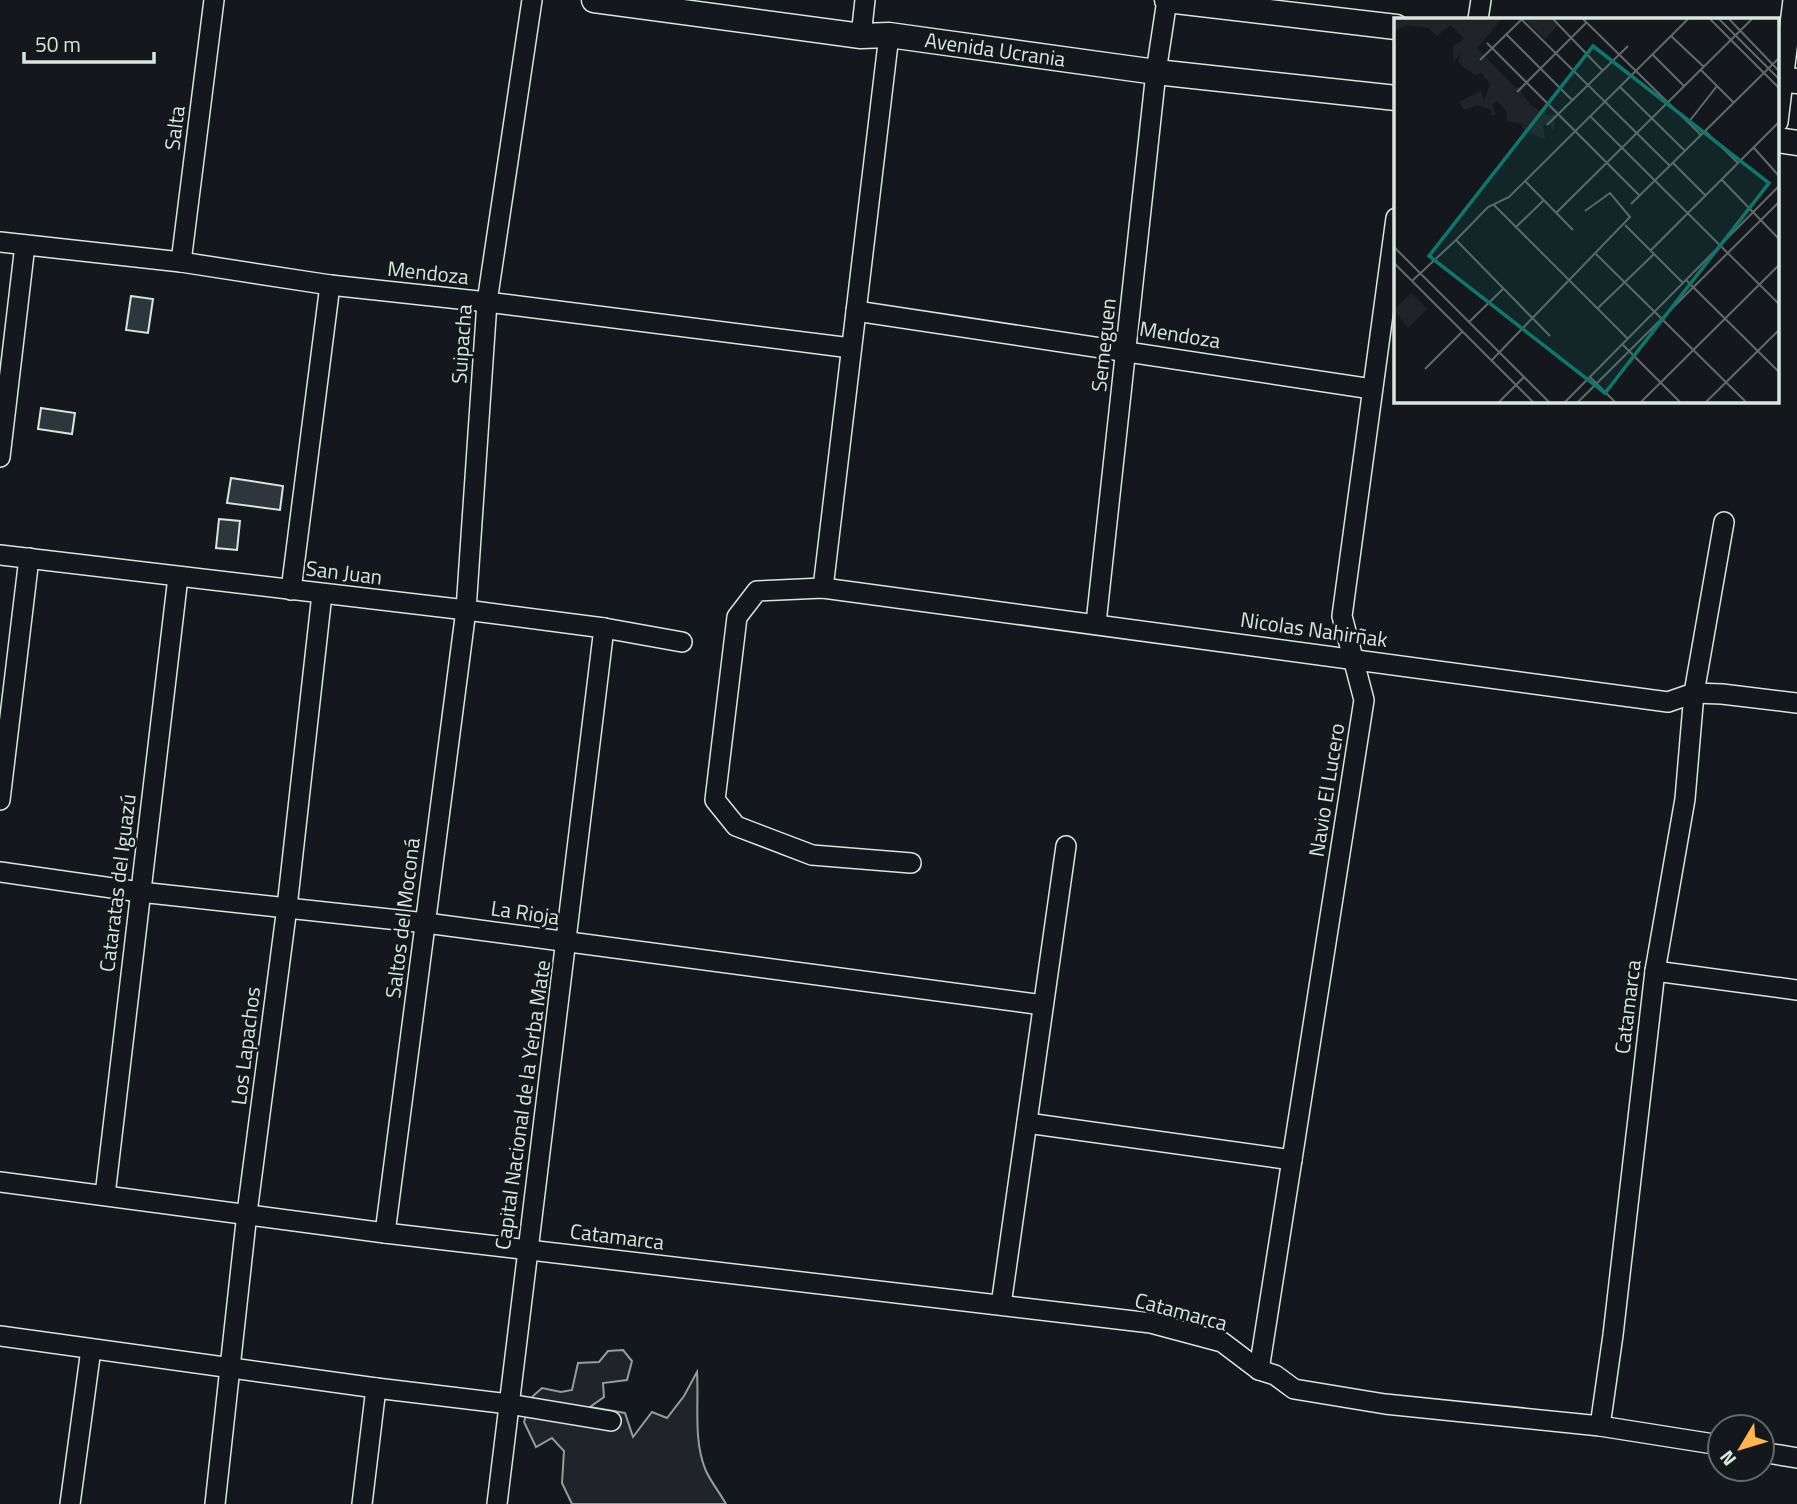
<svg xmlns="http://www.w3.org/2000/svg" width="1797" height="1504" viewBox="0 0 1797 1504" font-family="'Titillium Web',sans-serif">
<style>
.green{fill:#202428;stroke:#939e99;stroke-width:2}
.building{fill:#2c363c;stroke:#d8e6dc;stroke-width:2}
.lines{fill:none;stroke-linecap:round;stroke-linejoin:round}
.minor-casing{stroke:#d8e6dc;stroke-width:22}
.major-casing{stroke:#d8e6dc;stroke-width:27}
.minor{stroke:#14181c;stroke-width:19}
.major{stroke:#14181c;stroke-width:24}
.labels{text-anchor:middle;stroke-width:5;stroke-linejoin:round;paint-order:stroke}
.street-label{font-size:21px;fill:#d8e6dc;stroke:#14181c}
.inset-road{fill:none;stroke:#626a69;stroke-width:2}
.view{fill:#0f766e;fill-opacity:0.15;stroke:#0f766e;stroke-width:3.5}
.inset-edge{fill:none;stroke:#d8e6dc;stroke-width:3.5}
</style>
<rect width="100%" height="100%" fill="#14181c"/>
<path class="green" d="M623 1350 632 1361 627 1380 603 1383 604 1397 590 1407 625 1413 633 1437 652 1412 667 1418 684 1396 697 1372C699 1404 693 1441 706 1471 711 1482 720 1493 726 1504H572L562 1483 564 1451 552 1438 536 1447 524 1422 533 1396 542 1388 561 1392 572 1390 578 1363 599 1362 608 1351Z"/>
<g class="building">
<path d="M131 296 153 299 148 333 126 330Z"/>
<path d="M41 408 75 413 72 434 38 429Z"/>
<path d="M231 478 283 486 280 510 227 503Z"/>
<path d="M219 519 240 521 237 550 216 548Z"/>
</g>
<g class="lines">
<defs>
<g id="minor">
<path d="M1478 19 1481 0"/>
<path d="M861 36 865 0"/>
<path d="M1778 122 1793 0"/>
<path d="M0 242 181 262 330 285 487 302 851 348"/>
<path d="M181 262 214 0"/>
<path d="M856 311 1372 389"/>
<path d="M0 457 25 245"/>
<path d="M0 555 466 610 604 628 682 642"/>
<path d="M823 588 889 35"/>
<path d="M291 590 330 285"/>
<path d="M1096 623 1156 72 1167 0"/>
<path d="M0 800 29 558"/>
<path d="M911 863 812 855 736 826 715 800 737 617 757 591 823 588 1668 702 1694 693 1722 694 1797 703"/>
<path d="M0 872 140 892 426 923 1043 1005"/>
<path d="M1655 971 1797 990"/>
<path d="M1027 1123 1292 1160"/>
<path d="M0 1182 385 1233 1151 1323 1222 1342 1259 1370 1275 1375 1294 1389 1385 1404 1600 1426 1613 1335 1655 971 1685 799 1694 693 1724 522"/>
<path d="M105 1195 178 577"/>
<path d="M385 1233 466 610 487 302 532 0"/>
<path d="M1001 1305 1066 846"/>
<path d="M0 1336 376 1388 509 1404 611 1421"/>
<path d="M1259 1370 1364 700 1342 616 1396 218"/>
<path d="M1600 1426 1720 1445"/>
<path d="M1762 1452 1797 1458"/>
<path d="M70 1504 91 1349"/>
<path d="M215 1504 247 1213 287 907 322 594"/>
<path d="M362 1504 376 1388"/>
<path d="M497 1504C531 1212 570 920 604 628"/>
</g>
<g id="major">
<path d="M594 0 861 36 889 35 1156 72 1396 98"/>
<path d="M1167 0 1396 27"/>
<path d="M1778 79 1797 81"/>
<path d="M1778 140 1797 143"/>
</g>
</defs>
<use href="#minor" class="minor-casing"/>
<use href="#major" class="major-casing"/>
<use href="#minor" class="minor"/>
<use href="#major" class="major"/>
</g>
<g class="labels">
<g class="street-label">
<text transform="translate(995 50) rotate(8)" y="7">Avenida Ucrania</text>
<text transform="translate(175 128) rotate(-83)" y="7">Salta</text>
<text transform="translate(428 273) rotate(6)" y="7">Mendoza</text>
<text transform="translate(1180 335) rotate(9)" y="7">Mendoza</text>
<text transform="translate(462 344) rotate(-86)" y="7">Suipacha</text>
<text transform="translate(1104 345) rotate(-84)" y="7">Semeguen</text>
<text transform="translate(344 573) rotate(7)" y="7">San Juan</text>
<text transform="translate(1314 630) rotate(8)" y="7">Nicolas Nahirñak</text>
<text transform="translate(1327 790) rotate(-81)" y="7">Navio El Lucero</text>
<text transform="translate(118 883) rotate(-83)" y="7">Cataratas del Iguazú</text>
<text transform="translate(525 913) rotate(8)" y="7">La Rioja</text>
<text transform="translate(403 918) rotate(-83)" y="7">Saltos del Moconá</text>
<text transform="translate(1628 1007) rotate(-83)" y="7">Catamarca</text>
<text transform="translate(246 1046) rotate(-83)" y="7">Los Lapachos</text>
<text transform="translate(523 1105) rotate(-82)" y="7">Capital Nacional de la Yerba Mate</text>
<text transform="translate(617 1237) rotate(7)" y="7">Catamarca</text>
<text transform="translate(1181 1312) rotate(15)" y="7">Catamarca</text>
</g>
</g>
<g transform="translate(1394 18)">
<rect width="385" height="385" fill="#14181c"/>
<path d="M0 1H108L83 30 121 69 130 70 127 74 137 87 154 98 161 96 160 114 156 106 149 108 151 121 130 113 127 106 113 103 112 92 103 83 98 87 102 96 97 98V92L83 87 70 92 65 84 87 73 90 83 96 66 87 55 81 57 69 49 64 43 67 36 59 44V28L71 21 56 7 43 18 35 10 13 7 0 13ZM156 1 163 8 151 21 131 2ZM17 275 33 291 14 310 0 292Z" fill="#202428"/>
<path class="inset-road" d="M127 1 276 148M159 1 208 52M189 1 307 117M316 1 385 70M325 1 385 61M335 1 385 53M113 17 178 82M277 18 310 49M93 25 246 178M258 36 290 68M86 42 127 2M307 52 340 85M225 68 291 133M123 74 193 4M196 98 385 286M294 105 323 68M153 107 234 28M311 113 344 145M360 130 385 158M279 145 311 177M328 162 385 221M131 163 179 212M237 186 385 40M100 187 234 321M162 195 358 1M231 207 289 265M121 210 150 182M0 229 155 384M256 233 385 104M202 236 352 384M0 245 139 384M292 262 385 354M18 263 62 222M204 290 260 236M75 304 110 270M156 318 62 222 94 189 115 179 294 1M229 327 286 384M97 343 236 199 216 175 191 193M31 351 68 314M196 359 221 384M105 384 130 359M171 384 385 168M184 384 385 184M247 384 385 247M312 384 385 312"/>
<path class="view" d="M199 28 375 165 211 375 35 238Z"/>
<rect width="385" height="385" class="inset-edge"/>
</g>
<g transform="translate(1741 1448) rotate(232)"><circle r="33" fill="#14181c" stroke="#626a69" stroke-width="2"/>
<path d="M0-5L12 26L0 18L-12 26Z" fill="#ffb74d"/>
<text y="-10" font-size="19" font-weight="bold" text-anchor="middle" fill="#d8e6dc">N</text>
</g>
<path d="M24 52v10h130v-10" fill="none" stroke="#d8e6dc" stroke-width="3.5"/>
<text x="35" y="52" font-size="21" fill="#d8e6dc" stroke="#14181c" stroke-width="5" paint-order="stroke">50 m</text>
</svg>
